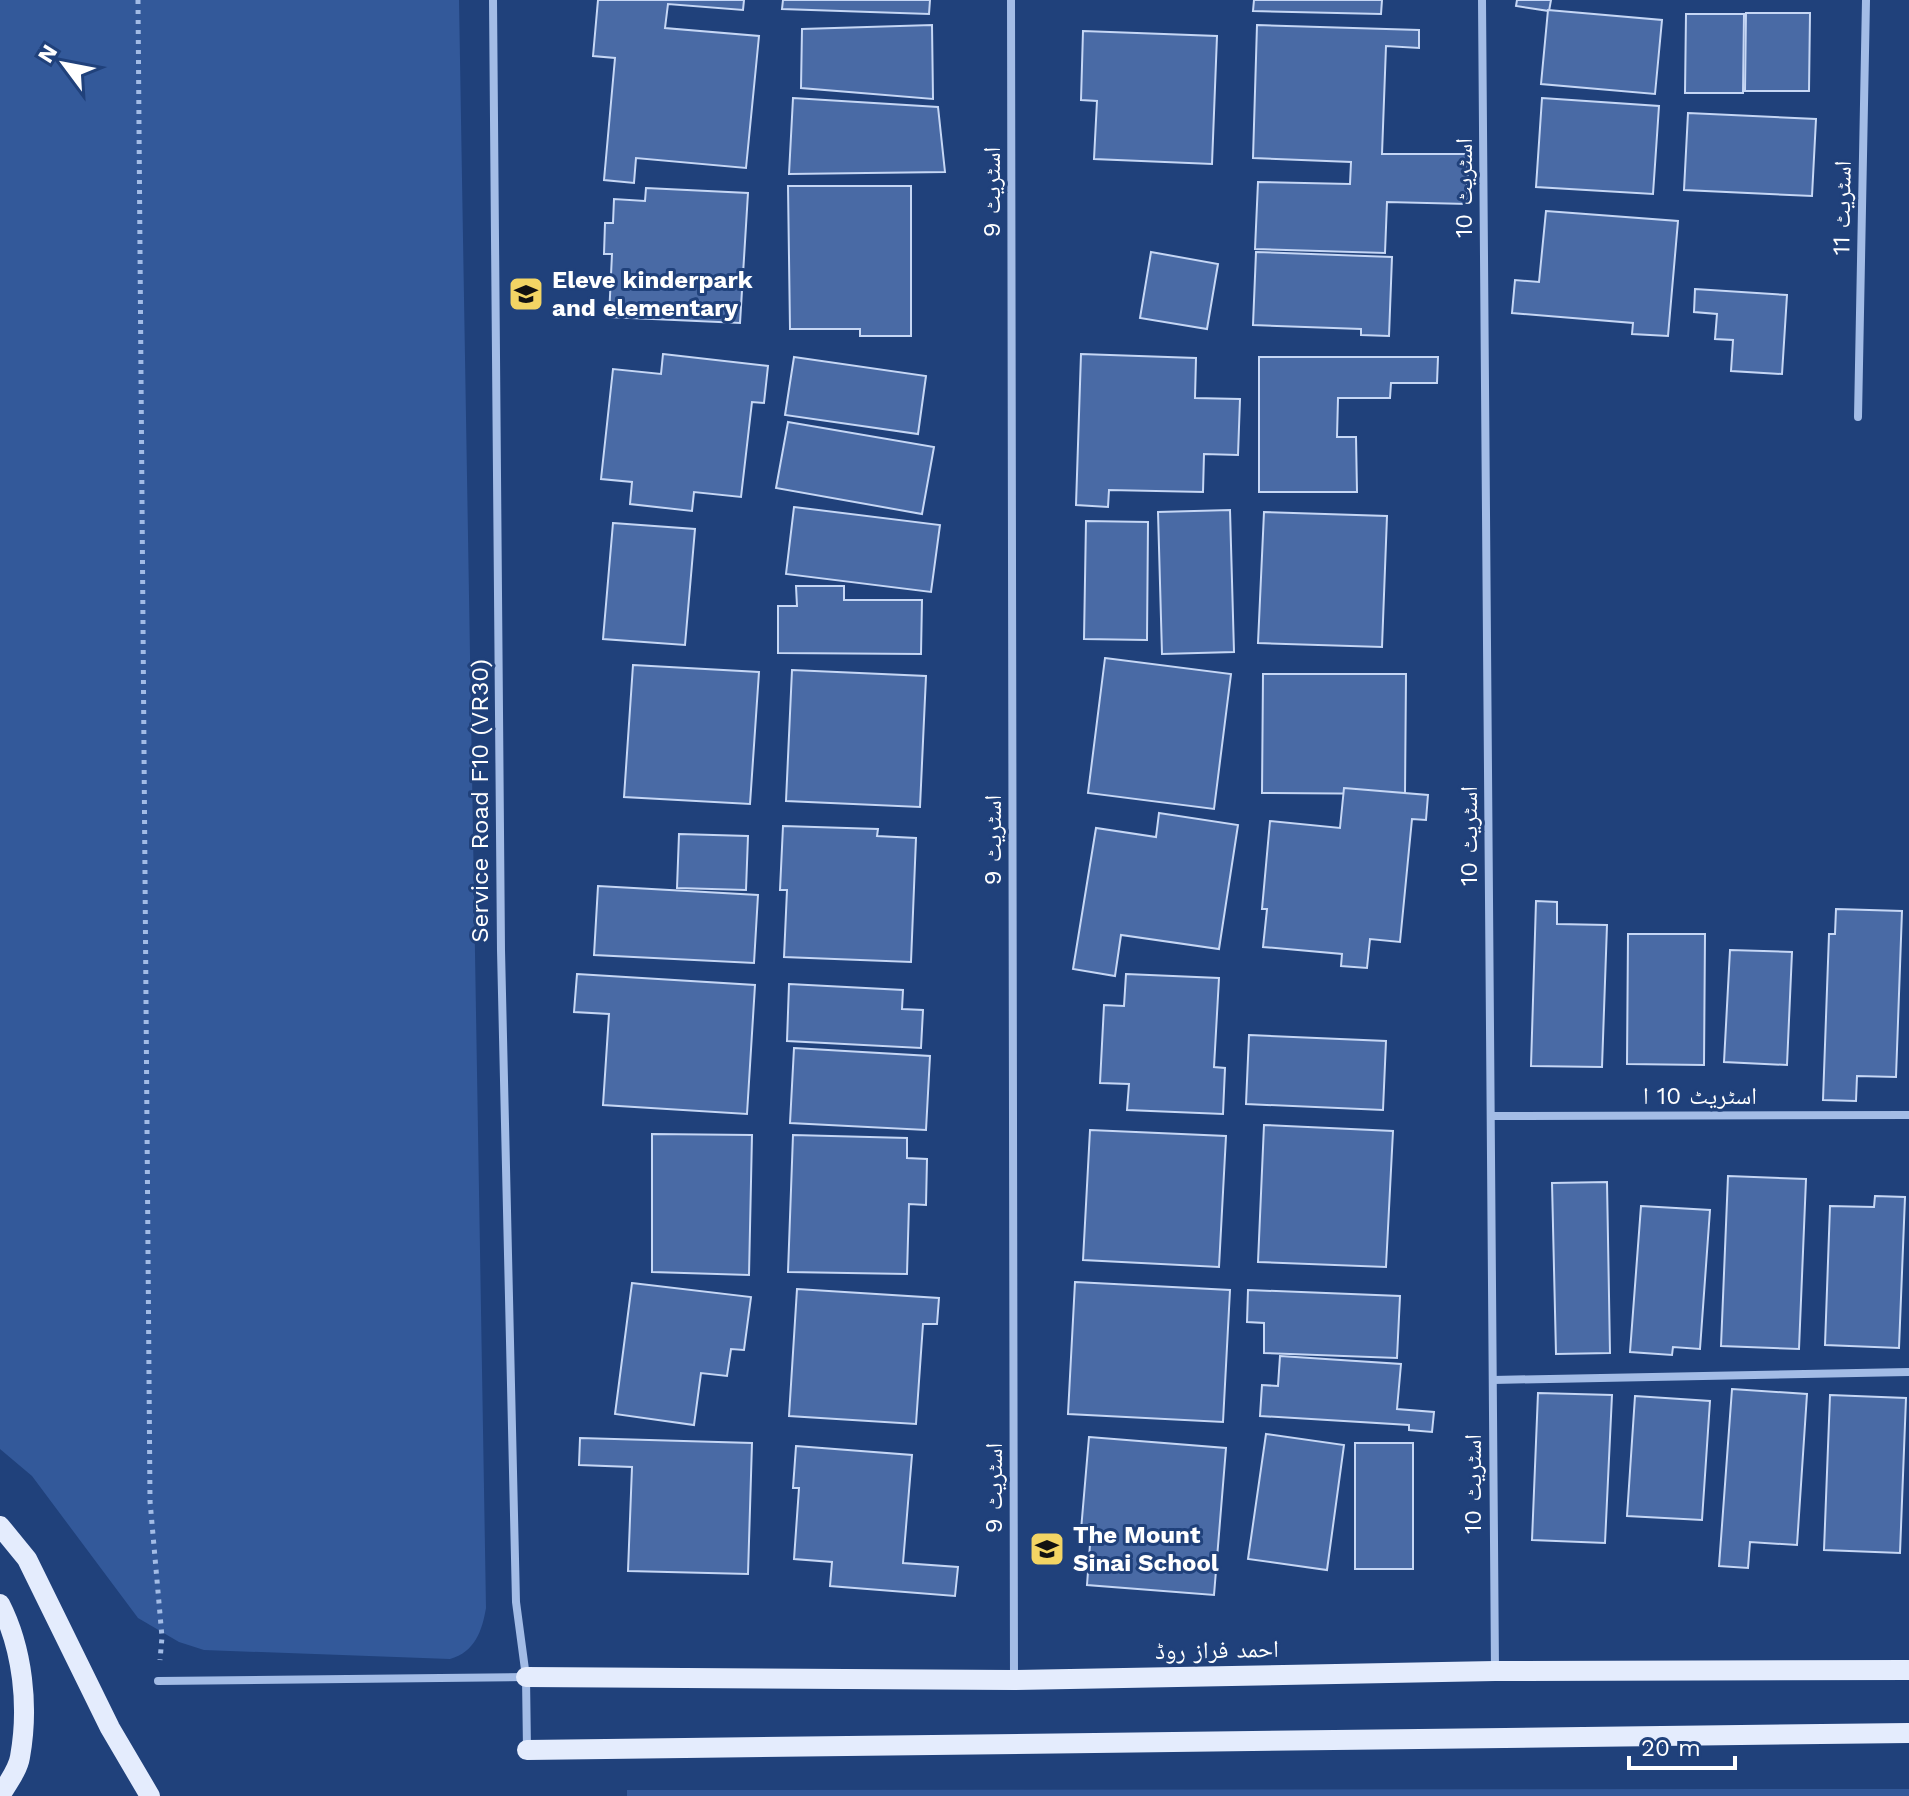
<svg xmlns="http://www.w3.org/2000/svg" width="1909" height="1796" viewBox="0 0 1909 1796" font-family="'Work Sans','Noto Naskh Arabic',sans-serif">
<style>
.green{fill:#33599a}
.building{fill:#496aa5;stroke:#c6d7f5;stroke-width:2}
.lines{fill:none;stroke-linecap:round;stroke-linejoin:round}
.path{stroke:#a3bce6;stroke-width:5;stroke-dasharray:4 6;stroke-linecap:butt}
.minor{stroke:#a3bce6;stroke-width:8}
.primary{stroke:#e4ecfd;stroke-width:20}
.labels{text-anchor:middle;stroke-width:6;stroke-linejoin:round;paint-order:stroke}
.street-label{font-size:24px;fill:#fff;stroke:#20417b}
.poi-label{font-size:24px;font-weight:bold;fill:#fff;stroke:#20417b;text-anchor:start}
</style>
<rect width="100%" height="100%" fill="#20417b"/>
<g class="green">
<path d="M0 0H459L486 1608C482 1631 475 1652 450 1659L204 1650 179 1642 138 1618 32 1476 0 1449Z"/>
<path d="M1909 1789V1796H627V1790Z"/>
</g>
<g class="building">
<path d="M598 0H744L743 10 668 4 665 28 759 36 746 168 636 158 634 183 604 180 615 58 593 56Z"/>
<path d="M783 0H930L929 14 782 9Z"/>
<path d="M1254 0H1382L1381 14 1253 11Z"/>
<path d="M1517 0H1551L1549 11 1516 6Z"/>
<path d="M1548 10 1662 20 1655 94 1541 84Z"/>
<path d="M1746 13H1810L1809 91H1745Z"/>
<path d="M1686 14H1744L1743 93H1685Z"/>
<path d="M932 25 933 99 801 88 802 29Z"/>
<path d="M1257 25 1419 30V48L1386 46 1382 154H1468L1467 204 1387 202 1385 253 1255 249 1258 182 1350 184 1351 162 1253 158Z"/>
<path d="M1083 31 1217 36 1212 164 1094 159 1097 101 1081 100Z"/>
<path d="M793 98 938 107 945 172 789 174Z"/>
<path d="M1542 98 1659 106 1653 194 1536 187Z"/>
<path d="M1688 113 1816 119 1812 196 1684 190Z"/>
<path d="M788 186H911V336H860V329H790Z"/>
<path d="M646 188 748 193 740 323 609 317 612 254H604L605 223H613L614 199 645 201Z"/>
<path d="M1546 211 1678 221 1668 336 1632 334 1633 323 1512 313 1515 280 1539 282Z"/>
<path d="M1151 252 1218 264 1207 329 1140 318Z"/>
<path d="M1256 252 1392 257 1389 336 1361 335V329L1253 325Z"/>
<path d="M1695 289 1787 295 1782 374 1731 371 1733 340 1715 339 1717 314 1694 312Z"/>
<path d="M663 354 768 366 764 403 752 402 741 497 694 492 692 511 630 504 632 482 601 479 613 369 661 374Z"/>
<path d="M1081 354 1196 358 1195 398 1240 399 1238 455 1204 454 1203 492 1109 490 1108 507 1076 505Z"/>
<path d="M794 357 926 376 918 434 785 415Z"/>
<path d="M1259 357H1438L1437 383H1391L1390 398H1338L1337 437H1356L1357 492H1259Z"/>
<path d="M788 422 934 447 922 514 776 488Z"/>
<path d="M794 507 940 525 931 592 786 574Z"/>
<path d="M1230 510 1234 652 1162 654 1158 512Z"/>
<path d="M1264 512 1387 516 1382 647 1258 643Z"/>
<path d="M1086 521 1148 522 1147 640 1084 639Z"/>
<path d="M613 523 695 529 685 645 603 639Z"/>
<path d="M796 586H844V600H922L921 654 778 653V606H797Z"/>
<path d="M1105 658 1231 674 1214 809 1088 793Z"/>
<path d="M633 665 759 672 750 804 624 797Z"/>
<path d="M792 670 926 676 920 807 786 801Z"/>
<path d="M1263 674H1406L1405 794 1262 793Z"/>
<path d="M1344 788 1428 795 1426 820 1412 819 1400 942 1370 939 1367 968 1341 966 1342 954 1263 947 1267 909H1262L1270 821 1340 828Z"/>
<path d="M1159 813 1238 825 1219 949 1121 935 1115 976 1073 969 1096 828 1156 837Z"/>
<path d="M783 826 878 829 877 836 916 838 911 962 784 957 787 890H780Z"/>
<path d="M679 834 748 836 746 890 677 888Z"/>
<path d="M598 886 758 895 754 963 594 955Z"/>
<path d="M1536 901 1557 902V924L1607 925 1602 1067 1531 1066Z"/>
<path d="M1836 909 1902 911 1896 1077 1857 1076 1856 1101 1823 1100 1829 934H1835Z"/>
<path d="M1628 934H1705L1704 1065 1627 1064Z"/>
<path d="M1730 950 1792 952 1787 1065 1724 1062Z"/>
<path d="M577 974 755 985 747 1114 603 1105 609 1014 574 1012Z"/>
<path d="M1126 974 1219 978 1214 1067 1225 1068 1223 1114 1127 1110 1129 1084 1100 1083 1104 1005 1124 1006Z"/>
<path d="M789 984 903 990 902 1009 923 1010 921 1048 787 1041Z"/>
<path d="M1249 1035 1386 1041 1383 1110 1246 1104Z"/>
<path d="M794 1048 930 1056 926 1130 790 1123Z"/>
<path d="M1264 1125 1393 1131 1386 1267 1258 1262Z"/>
<path d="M1090 1130 1226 1136 1219 1267 1083 1260Z"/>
<path d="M652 1134 752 1135 749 1275 652 1272Z"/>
<path d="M793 1135 907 1138V1158L927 1159 926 1205 909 1204 907 1274 788 1272Z"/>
<path d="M1728 1176 1806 1179 1799 1349 1721 1346Z"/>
<path d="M1607 1182 1610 1353 1556 1354 1552 1183Z"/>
<path d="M1875 1196 1905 1197 1899 1348 1825 1345 1830 1206 1874 1207Z"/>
<path d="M1641 1206 1710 1210 1700 1349 1673 1347 1672 1355 1630 1352Z"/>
<path d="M1075 1282 1230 1290 1223 1422 1068 1414Z"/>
<path d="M632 1283 751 1297 744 1350 731 1349 727 1376 701 1373 694 1425 615 1414Z"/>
<path d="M797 1289 939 1298 937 1324H923L916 1424 789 1416Z"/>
<path d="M1248 1290 1400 1296 1397 1358 1264 1353V1323L1247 1322Z"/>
<path d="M1280 1356 1401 1364 1397 1409 1434 1412 1432 1432 1409 1430V1425L1260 1416 1262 1385 1278 1386Z"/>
<path d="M1732 1389 1807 1394 1797 1545 1750 1542 1748 1568 1719 1566Z"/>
<path d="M1538 1393 1612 1395 1605 1543 1532 1540Z"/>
<path d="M1830 1395 1906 1398 1900 1553 1824 1550Z"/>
<path d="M1635 1396 1710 1401 1702 1520 1627 1516Z"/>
<path d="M1266 1434 1344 1445 1327 1570 1248 1559Z"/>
<path d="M1089 1437 1226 1448 1214 1595 1087 1585 1091 1531 1081 1530Z"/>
<path d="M580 1438 752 1443 748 1574 628 1571 632 1467 579 1465Z"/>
<rect x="1355" y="1443" width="58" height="126"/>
<path d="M796 1446 912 1455 903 1563 958 1567 955 1596 830 1586 832 1562 794 1559 799 1488H793Z"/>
</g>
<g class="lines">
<path class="path" d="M138 0 150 1501 162 1637 160 1660"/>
<g class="minor">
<path d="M493 0 501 950 516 1602 526 1677 527 1750"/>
<path d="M1011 0 1014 1679"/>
<path d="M1482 0 1495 1670"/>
<path d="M1858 417 1866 0"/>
<path d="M1492 1116 1909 1115"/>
<path d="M1493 1380 1909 1372"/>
<path d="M158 1681 525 1677"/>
</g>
<g class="primary">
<path d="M0 1526 27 1559 110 1728 150 1796"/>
<path d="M0 1604C23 1649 29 1707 20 1757 18 1770 7 1784 0 1796"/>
<path d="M526 1677 1014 1680 1495 1671 1909 1670"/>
<path d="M527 1750 1909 1733"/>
</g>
</g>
<defs>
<symbol id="school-square" viewBox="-11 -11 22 22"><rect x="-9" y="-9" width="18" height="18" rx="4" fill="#f3d564" stroke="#20417b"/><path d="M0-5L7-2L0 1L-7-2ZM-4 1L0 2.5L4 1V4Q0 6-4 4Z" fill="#111"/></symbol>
</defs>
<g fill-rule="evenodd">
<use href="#school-square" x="506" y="274" width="40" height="40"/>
<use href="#school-square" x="1027" y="1529" width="40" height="40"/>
</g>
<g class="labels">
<g class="street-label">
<text transform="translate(1464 188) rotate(-90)" y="8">اسٹریٹ 10</text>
<text transform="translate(992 192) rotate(-90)" y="8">اسٹریٹ 9</text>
<text transform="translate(1842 208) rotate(-89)" y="8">اسٹریٹ 11</text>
<text transform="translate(480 801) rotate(-90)" y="8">Service Road F10 (VR30)</text>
<text transform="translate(1469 836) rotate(-90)" y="8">اسٹریٹ 10</text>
<text transform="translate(993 840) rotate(-90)" y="8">اسٹریٹ 9</text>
<text x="1700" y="1104">اسٹریٹ 10 ا</text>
<text transform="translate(1473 1484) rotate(-90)" y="8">اسٹریٹ 10</text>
<text transform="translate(994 1488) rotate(-90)" y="8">اسٹریٹ 9</text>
<text transform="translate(1217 1650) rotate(-1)" y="8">احمد فراز روڈ</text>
</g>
<g class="poi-label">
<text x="552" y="288">Eleve kinderpark<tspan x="552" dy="28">and elementary</tspan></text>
<text x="1073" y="1543">The Mount<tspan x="1073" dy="28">Sinai School</tspan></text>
</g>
</g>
<g transform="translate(64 64) rotate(302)" stroke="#20417b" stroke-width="6" paint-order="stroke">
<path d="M0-6L14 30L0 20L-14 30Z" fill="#ffffff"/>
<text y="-12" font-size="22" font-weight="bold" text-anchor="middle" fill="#ffffff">N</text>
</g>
<path d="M1629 1756v12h106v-12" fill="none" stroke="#ffffff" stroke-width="4"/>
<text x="1641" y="1756" font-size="24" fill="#ffffff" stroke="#20417b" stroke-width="6" paint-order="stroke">20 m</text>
</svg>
